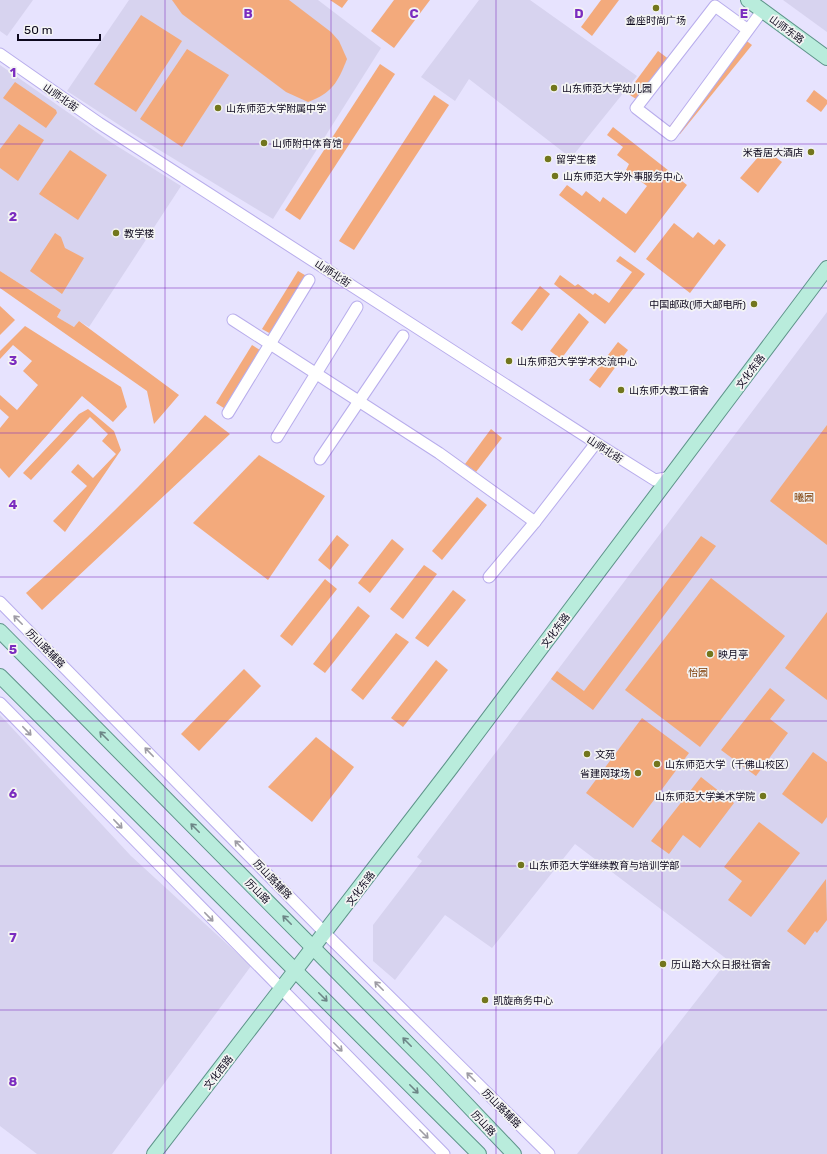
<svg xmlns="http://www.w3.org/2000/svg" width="827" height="1154" viewBox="0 0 827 1154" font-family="Rubik,'Noto Sans SC',sans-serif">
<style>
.built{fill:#d7d3ef}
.green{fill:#f3aa7c}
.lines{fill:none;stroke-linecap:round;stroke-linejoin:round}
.minor-casing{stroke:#b8adec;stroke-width:13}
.major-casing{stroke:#5e948a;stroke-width:16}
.minor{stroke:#fff;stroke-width:11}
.major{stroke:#b9ecdc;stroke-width:14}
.oneway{stroke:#9e9ca5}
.oneway2{stroke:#6c8586}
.grid{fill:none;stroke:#7b2cbf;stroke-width:1;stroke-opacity:0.55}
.poi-dot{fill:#72761d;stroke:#f4f4f4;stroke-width:1.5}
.labels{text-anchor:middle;stroke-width:3.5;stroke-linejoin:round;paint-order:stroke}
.poi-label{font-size:10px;fill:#0d081d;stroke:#f4f4f4;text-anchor:start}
.street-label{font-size:10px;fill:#0d081d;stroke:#f4f4f4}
.park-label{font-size:10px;fill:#7b3900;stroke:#f4f4f4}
.grid-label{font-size:13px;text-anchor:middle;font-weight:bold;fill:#7b2cbf;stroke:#f4f4f4;stroke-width:3.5;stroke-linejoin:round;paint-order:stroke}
</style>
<rect width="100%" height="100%" fill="#e7e3fe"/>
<g class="built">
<path d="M0 0H33L7 36 0 31Z"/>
<path d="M129 0H318L381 48 273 219 133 134 67 91Z"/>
<path d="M479 0H530L637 76 571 158 469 79 455 101 421 77Z"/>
<path d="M783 0H827V32Z"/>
<path d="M0 65 109 141 181 186 89 327 79 321 74 327 57 317 61 310 0 271Z"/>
<path d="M827 312V1154H577L728 960 575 844 492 948 445 915 395 980 373 961V925L422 861 417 857Z"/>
<path d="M0 715 131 856 251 966 112 1154H37L0 1126Z"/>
</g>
<g class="green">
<path d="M172 0H289L331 32 339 41 347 59C338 82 332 93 308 102L286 92 182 14Z"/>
<path d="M330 0H348L342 8Z"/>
<path d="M394 0H430L394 48 371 31Z"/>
<path d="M601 0H619L592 36 581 27Z"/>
<path d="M141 15 182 41 136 112 94 84Z"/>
<path d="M740 36 752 45 680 134 669 127Z"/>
<path d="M187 49 229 75 182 147 140 119Z"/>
<path d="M658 51 670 60 639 101 627 93Z"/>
<path d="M380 64 395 74 300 220 285 210Z"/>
<path d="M15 82 56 110 57 113 46 128 3 98Z"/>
<path d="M814 90 827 100V104L821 112 806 101Z"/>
<path d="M434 95 449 105 354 250 339 241Z"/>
<path d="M19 124 44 140 18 181 0 168V149Z"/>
<path d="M613 127 687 185 635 253 559 195 567 185 582 196 586 191 600 202 603 197 626 214 647 186 626 170 629 164 617 155 623 147 607 135Z"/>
<path d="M765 149 782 162 758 193 740 178Z"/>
<path d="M70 150 107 175 78 220 39 194Z"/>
<path d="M674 223 693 238 698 232 714 245 719 239 726 245 690 293 646 259Z"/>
<path d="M55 233 61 237 65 248 84 258 62 294 30 271Z"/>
<path d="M620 256 645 274 605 324 554 284 560 275 575 286 578 284 593 295 595 293 609 303 632 272 616 261Z"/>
<path d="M0 271 61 310 57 317 74 327 79 321 179 395 154 424 147 391 0 288Z"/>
<path d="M298 271 315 281 280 339 262 329Z"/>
<path d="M540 286 550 294 522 331 511 323Z"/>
<path d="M0 306 15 320 0 335Z"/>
<path d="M579 313 589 322 561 359 550 351Z"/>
<path d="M25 326 121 387 127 407 113 422 82 396 9 478 0 468V428L9 417 0 409V395L17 410 38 385 23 371 32 361 13 345 0 359V351Z"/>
<path d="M618 342 628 350 600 388 589 380Z"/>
<path d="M252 345 269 356 233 414 216 403Z"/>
<path d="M88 409 114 431 121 450 65 532 53 521 87 486 71 472 78 464 93 478 116 454 102 441 108 434 90 417 31 480 23 473 79 414Z"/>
<path d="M205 415 230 434 42 610 26 593C89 537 150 478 205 415Z"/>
<path d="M827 425V545L770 501Z"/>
<path d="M491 429 502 438 476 472 465 464Z"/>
<path d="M259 455 325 496 268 580 193 523Z"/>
<path d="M477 497 487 505 442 560 432 551Z"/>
<path d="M337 535 349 545 330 570 318 560Z"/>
<path d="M701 536 716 546 593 710 551 679 557 671 584 691Z"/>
<path d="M392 539 404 549 370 593 358 583Z"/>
<path d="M424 565 437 574 403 619 390 609Z"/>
<path d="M711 578 785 636 700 747 625 690Z"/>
<path d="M325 579 337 589 292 646 280 636Z"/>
<path d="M453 590 466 600 428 647 415 638Z"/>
<path d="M358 606 370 616 325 673 313 664Z"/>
<path d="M827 612V700L785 668Z"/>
<path d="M396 633 409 642 363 700 351 690Z"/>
<path d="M436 660 448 670 403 727 391 718Z"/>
<path d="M244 669 261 686 199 751 181 734Z"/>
<path d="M770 688 785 700 770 719 788 733 756 776 721 750Z"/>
<path d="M642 718 689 753 633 828 586 793Z"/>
<path d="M316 737 354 767 312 822 268 787Z"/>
<path d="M813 752 827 762V817L822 824 782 794Z"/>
<path d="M701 777 734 803 700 848 683 835 669 854 651 841Z"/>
<path d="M759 822 800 853 751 917 728 900 742 881 724 867Z"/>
<path d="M826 879 827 920 817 933 815 931 805 945 787 931Z"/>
</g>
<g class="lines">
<defs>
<g id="minor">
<path d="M748 30 715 6 636 108 671 135 762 11"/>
<path d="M0 54 99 123 596 443 655 480 671 477"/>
<path d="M233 320 439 453 535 522"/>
<path d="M228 413 309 280"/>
<path d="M277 437 357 307"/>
<path d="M320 459 403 336"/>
<path d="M489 577 535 522 596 443"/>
<path d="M0 602 325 933 549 1154"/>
<path d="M0 703 444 1154"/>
</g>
<g id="major">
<path d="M748 0 827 58"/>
<path d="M0 631 434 1070 514 1154"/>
<path d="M0 676 479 1154"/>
<path d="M154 1154 451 768 827 268"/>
</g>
</defs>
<use href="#minor" class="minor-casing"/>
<use href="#major" class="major-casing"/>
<use href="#minor" class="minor"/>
<use href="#major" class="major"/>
</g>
<defs><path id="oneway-shaft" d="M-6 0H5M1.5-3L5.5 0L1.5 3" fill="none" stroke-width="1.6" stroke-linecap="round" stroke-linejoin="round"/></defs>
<g class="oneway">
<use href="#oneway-shaft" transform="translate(18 620) rotate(-135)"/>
<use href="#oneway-shaft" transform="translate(27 731) rotate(46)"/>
<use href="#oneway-shaft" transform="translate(149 752) rotate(-134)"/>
<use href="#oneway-shaft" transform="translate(118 824) rotate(46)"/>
<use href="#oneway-shaft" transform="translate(239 845) rotate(-134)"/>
<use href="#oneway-shaft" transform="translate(209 917) rotate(46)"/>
<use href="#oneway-shaft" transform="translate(379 986) rotate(-135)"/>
<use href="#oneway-shaft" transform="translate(338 1047) rotate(45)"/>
<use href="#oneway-shaft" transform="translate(471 1077) rotate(-135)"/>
<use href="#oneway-shaft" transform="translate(424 1134) rotate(45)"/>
</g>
<g class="oneway2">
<use href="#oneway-shaft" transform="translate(104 736) rotate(-135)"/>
<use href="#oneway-shaft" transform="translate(195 828) rotate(-135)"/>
<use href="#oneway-shaft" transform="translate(287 920) rotate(-135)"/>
<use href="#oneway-shaft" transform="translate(323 997) rotate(45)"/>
<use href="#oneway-shaft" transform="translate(407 1042) rotate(-135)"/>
<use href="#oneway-shaft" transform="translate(414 1089) rotate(45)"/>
</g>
<path class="grid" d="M165 0V1154M331 0V1154M496 0V1154M662 0V1154M0 144H827M0 288H827M0 433H827M0 577H827M0 721H827M0 866H827M0 1010H827"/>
<g class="poi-dot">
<circle cx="656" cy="8" r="4"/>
<circle cx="554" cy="88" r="4"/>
<circle cx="218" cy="108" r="4"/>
<circle cx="264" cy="143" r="4"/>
<circle cx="811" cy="152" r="4"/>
<circle cx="548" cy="159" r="4"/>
<circle cx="555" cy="176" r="4"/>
<circle cx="116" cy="233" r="4"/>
<circle cx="754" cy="304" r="4"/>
<circle cx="509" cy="361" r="4"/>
<circle cx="621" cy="390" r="4"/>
<circle cx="710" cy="654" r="4"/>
<circle cx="587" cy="754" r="4"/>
<circle cx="657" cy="764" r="4"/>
<circle cx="638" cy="773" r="4"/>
<circle cx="763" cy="796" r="4"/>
<circle cx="521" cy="865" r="4"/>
<circle cx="663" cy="964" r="4"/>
<circle cx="485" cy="1000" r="4"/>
</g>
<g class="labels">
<g class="poi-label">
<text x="656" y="24" text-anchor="middle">金座时尚广场</text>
<text x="562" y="92">山东师范大学幼儿园</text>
<text x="226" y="112">山东师范大学附属中学</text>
<text x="272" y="147">山师附中体育馆</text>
<text x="803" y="156" text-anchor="end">米香居大酒店</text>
<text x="556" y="163">留学生楼</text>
<text x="563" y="180">山东师范大学外事服务中心</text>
<text x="124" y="237">教学楼</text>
<text x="746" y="308" text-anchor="end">中国邮政(师大邮电所)</text>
<text x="517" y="365">山东师范大学学术交流中心</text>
<text x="629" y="394">山东师大教工宿舍</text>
<text x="718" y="658">映月亭</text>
<text x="595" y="758">文苑</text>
<text x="665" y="768">山东师范大学（千佛山校区）</text>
<text x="630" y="777" text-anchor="end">省建网球场</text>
<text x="755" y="800" text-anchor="end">山东师范大学美术学院</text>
<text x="529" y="869">山东师范大学继续教育与培训学部</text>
<text x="671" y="968">历山路大众日报社宿舍</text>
<text x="493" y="1004">凯旋商务中心</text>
</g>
<g class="street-label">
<text transform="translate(787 29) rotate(36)" y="4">山师东路</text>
<text transform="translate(61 97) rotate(35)" y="4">山师北街</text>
<text transform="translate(333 273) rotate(33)" y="4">山师北街</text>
<text transform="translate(750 371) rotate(-53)" y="4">文化东路</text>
<text transform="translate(605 449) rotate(33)" y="4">山师北街</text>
<text transform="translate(555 630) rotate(-53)" y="4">文化东路</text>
<text transform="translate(46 648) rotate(45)" y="4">历山路辅路</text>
<text transform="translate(273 879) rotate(46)" y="4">历山路辅路</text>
<text transform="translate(360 888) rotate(-53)" y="4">文化东路</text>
<text transform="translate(258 891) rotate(45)" y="4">历山路</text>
<text transform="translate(218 1072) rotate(-52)" y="4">文化西路</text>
<text transform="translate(502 1108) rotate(45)" y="4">历山路辅路</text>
<text transform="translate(484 1123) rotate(47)" y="4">历山路</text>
</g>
<g class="park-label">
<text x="804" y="501">曦园</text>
<text x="698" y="676">怡园</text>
</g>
</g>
<g class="grid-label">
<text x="248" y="18">B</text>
<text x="414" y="18">C</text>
<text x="579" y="18">D</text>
<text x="744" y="18">E</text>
<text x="13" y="77">1</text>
<text x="13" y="221">2</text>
<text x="13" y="365">3</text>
<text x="13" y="509">4</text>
<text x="13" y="654">5</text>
<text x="13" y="798">6</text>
<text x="13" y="942">7</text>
<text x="13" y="1086">8</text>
</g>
<path d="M18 34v6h82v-6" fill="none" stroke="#0d081d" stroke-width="2"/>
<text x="24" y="34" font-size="12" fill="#0d081d" stroke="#f4f4f4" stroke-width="3" paint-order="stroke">50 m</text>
</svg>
